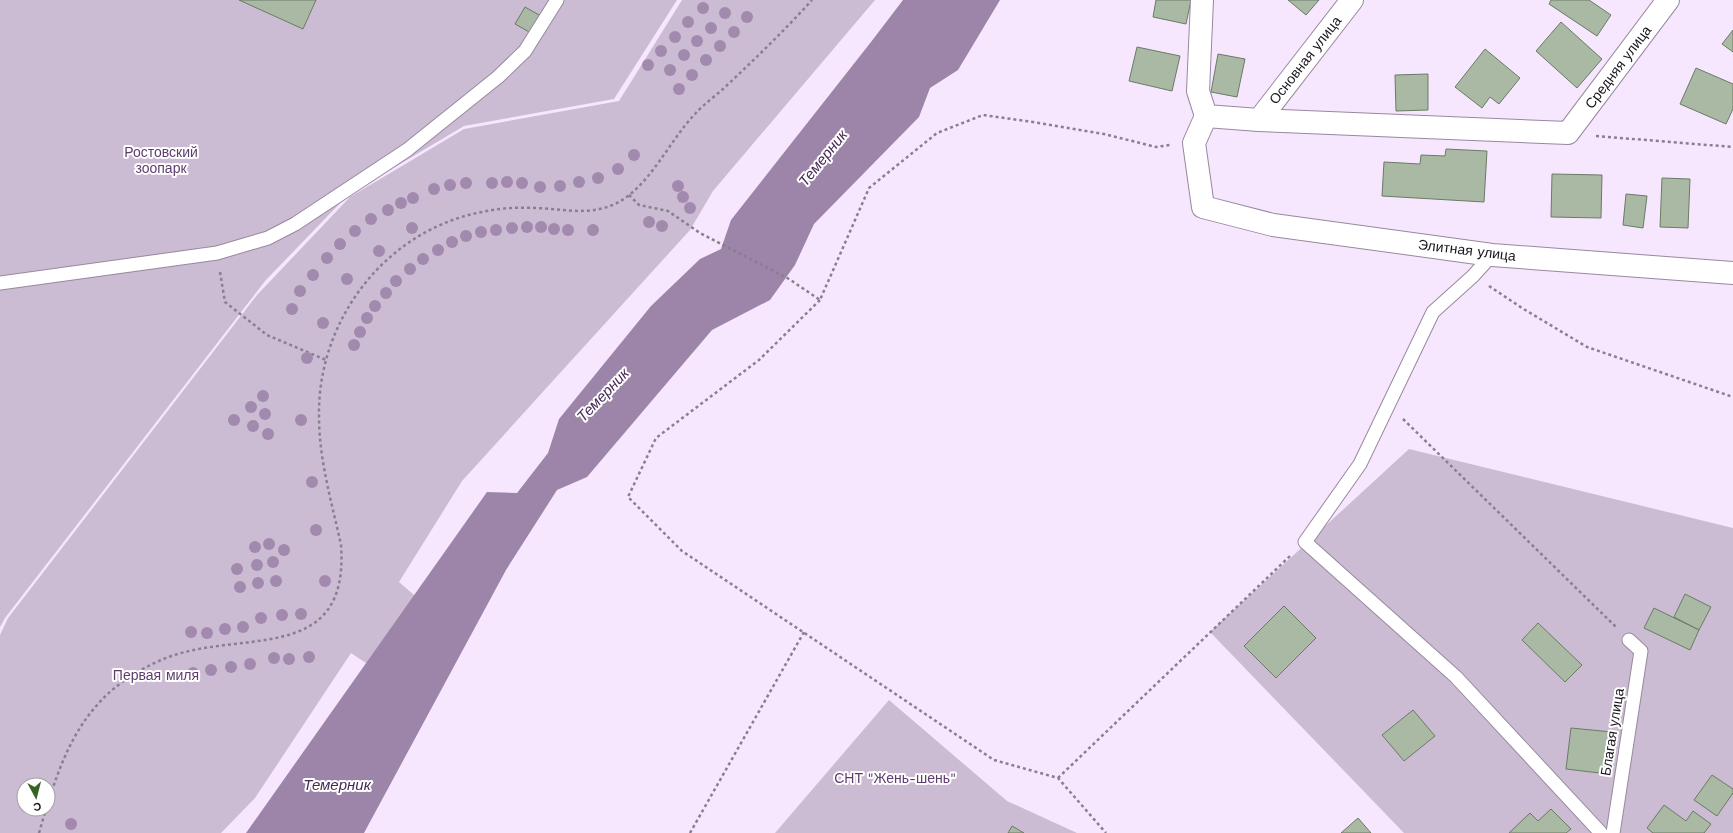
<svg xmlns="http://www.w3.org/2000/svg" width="1733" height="833" viewBox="0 0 1733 833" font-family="'Work Sans',sans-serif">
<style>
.green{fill:#cbbcd3;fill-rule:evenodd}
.water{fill:#9c85a8}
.building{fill:#a9b9a4;stroke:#6b7a67}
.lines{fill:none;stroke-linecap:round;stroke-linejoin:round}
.lane-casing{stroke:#97899e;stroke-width:15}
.street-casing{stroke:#97899e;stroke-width:24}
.path{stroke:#897f8e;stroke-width:2.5;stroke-dasharray:3 3;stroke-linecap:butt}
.lane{stroke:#fff;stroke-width:13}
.street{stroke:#fff;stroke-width:22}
.tree{fill:#a28aaf}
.labels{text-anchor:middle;stroke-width:4;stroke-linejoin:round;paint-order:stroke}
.street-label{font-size:14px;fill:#19141c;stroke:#fff}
.park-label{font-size:14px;fill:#5e3d6e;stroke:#fff}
.water-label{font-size:15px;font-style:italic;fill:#482858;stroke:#fff}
</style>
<rect width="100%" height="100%" fill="#f6e7fe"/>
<g class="green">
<path d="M0 0H677L614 99 464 126 348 195 265 281 5 618 0 627Z"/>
<path d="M682 0H875L713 191 690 230 462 481 399 582 421 601 372 667 351 653 255 798 221 833H0V635L8 618 257 295 350 197 464 129 619 101ZM24 785H48V809H24Z"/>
<path d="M1409 449 1733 528V833H1404L1210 632Z"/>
<path d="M889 700 1007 801 1077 833H775Z"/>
</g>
<path class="water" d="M903 0H1000L958 70 930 88 919 117 814 224 795 265 770 300 712 330 587 477 557 490 506 570 364 833H246L487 492 517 493 548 453 559 419 651 306 700 259 721 249 731 220 871 42Z"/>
<g class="building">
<path d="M239 0H316L303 29Z"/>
<path d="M1156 0H1191L1186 24 1153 17Z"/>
<path d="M1288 0H1319L1306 15Z"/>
<path d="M1551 0H1589L1611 15 1597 36 1549 4Z"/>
<path d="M525 7 541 16 531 33 515 24Z"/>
<path d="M1561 22 1602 59 1577 88 1536 51Z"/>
<path d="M1733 30V52L1722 44Z"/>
<path d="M1137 47 1180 56 1172 91 1129 81Z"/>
<path d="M1485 49 1520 78 1499 104 1490 97 1482 108 1455 87Z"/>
<path d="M1218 54 1245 59 1237 97 1211 92Z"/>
<path d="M1696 68 1733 84V109L1726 124 1680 104Z"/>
<path d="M1428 74V110L1396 111 1395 75Z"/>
<path d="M1446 149 1487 151 1484 202 1382 196 1384 162 1420 164 1421 155 1445 156Z"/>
<path d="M1552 174 1602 175 1601 218 1551 217Z"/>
<path d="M1662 178 1690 179 1688 228 1660 227Z"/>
<path d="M1626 194 1647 196 1643 228 1623 225Z"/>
<path d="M1685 594 1711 607 1699 630 1674 617Z"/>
<path d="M1284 606 1316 638 1276 678 1244 646Z"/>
<path d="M1654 608 1699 630 1690 650 1644 628Z"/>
<path d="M1538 623 1582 665 1565 682 1522 640Z"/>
<path d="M1413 710 1435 736 1404 761 1382 735Z"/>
<path d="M1571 728 1612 732 1608 774 1566 769Z"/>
<path d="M1712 775 1733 789V793L1717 816 1694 800Z"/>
<path d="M1664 805 1686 821 1693 811 1711 824 1704 833H1653L1647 828Z"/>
<path d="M1551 809 1571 829 1566 833H1509L1530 813 1538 821Z"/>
<path d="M1358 818 1371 833H1341Z"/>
<path d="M1012 826 1024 833H1008Z"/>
</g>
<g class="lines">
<defs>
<g id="lane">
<path d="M1492 255 1473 276 1433 312 1360 464 1305 542 1456 677 1601 833"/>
<path d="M0 283 217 253 268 238 295 224 407 150 498 77 525 51 557 0"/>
<path d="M1613 833 1641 651 1629 640"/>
</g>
<g id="street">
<path d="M1202 0 1198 91 1206 116 1259 120 1568 133 1668 0"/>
<path d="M1206 116 1194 143 1203 207 1273 225 1492 255 1733 273"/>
<path d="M1259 120 1352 0"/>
</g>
</defs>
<use href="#lane" class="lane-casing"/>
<use href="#street" class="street-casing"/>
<g class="path">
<path d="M1596 136 1733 147"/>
<path d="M629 195 639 205 668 211 700 233 789 279 820 300 869 188 937 133 983 115 1033 122 1104 134 1156 147 1170 145"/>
<path d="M220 272 225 302 267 335 326 360"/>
<path d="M1489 286 1522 308 1587 347 1733 397"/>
<path d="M820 300 759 360 656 438 628 497 682 551 994 760 1058 778 1106 833"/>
<path d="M1403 419 1616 627"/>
<path d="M1058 778 1290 556"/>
<path d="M48 803C68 738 93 690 159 661 234 626 350 670 341 545 332 503 319 460 319 417 317 320 386 230 482 212 500 208 518 207 536 208 564 209 588 216 615 204 649 188 669 141 695 114 703 105 714 97 723 89 754 60 784 31 812 0"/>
<path d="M39 833 46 809"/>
<path d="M690 833 804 632"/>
</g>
<use href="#lane" class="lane"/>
<use href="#street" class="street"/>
</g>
<g class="tree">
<circle cx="703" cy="8" r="6"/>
<circle cx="725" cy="13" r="6"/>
<circle cx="747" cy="17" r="6"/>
<circle cx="688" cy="22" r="6"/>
<circle cx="711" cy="28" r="6"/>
<circle cx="734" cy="32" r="6"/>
<circle cx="675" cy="37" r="6"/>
<circle cx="697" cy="41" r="6"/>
<circle cx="720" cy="46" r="6"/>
<circle cx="661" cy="51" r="6"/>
<circle cx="684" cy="55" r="6"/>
<circle cx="706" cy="60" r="6"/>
<circle cx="648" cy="65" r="6"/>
<circle cx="670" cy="70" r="6"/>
<circle cx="692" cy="75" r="6"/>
<circle cx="679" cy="89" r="6"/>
<circle cx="634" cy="155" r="6"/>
<circle cx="618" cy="169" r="6"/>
<circle cx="598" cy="178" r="6"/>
<circle cx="507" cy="182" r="6"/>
<circle cx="579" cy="182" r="6"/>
<circle cx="466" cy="183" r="6"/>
<circle cx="492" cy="183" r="6"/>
<circle cx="522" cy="183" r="6"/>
<circle cx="450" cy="185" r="6"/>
<circle cx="560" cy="186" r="6"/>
<circle cx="678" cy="186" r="6"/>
<circle cx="540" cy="187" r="6"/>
<circle cx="434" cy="189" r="6"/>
<circle cx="683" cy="197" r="6"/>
<circle cx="413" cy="198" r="6"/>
<circle cx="401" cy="203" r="6"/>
<circle cx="690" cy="208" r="6"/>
<circle cx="388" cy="210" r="6"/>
<circle cx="371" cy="219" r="6"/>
<circle cx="649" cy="222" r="6"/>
<circle cx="662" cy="226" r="6"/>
<circle cx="527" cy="227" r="6"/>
<circle cx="541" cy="227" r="6"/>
<circle cx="412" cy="228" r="6"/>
<circle cx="512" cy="228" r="6"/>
<circle cx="554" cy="229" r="6"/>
<circle cx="496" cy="230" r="6"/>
<circle cx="568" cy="230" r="6"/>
<circle cx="593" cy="230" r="6"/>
<circle cx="355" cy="231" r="6"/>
<circle cx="481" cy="232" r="6"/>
<circle cx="466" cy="236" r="6"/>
<circle cx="452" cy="242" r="6"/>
<circle cx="340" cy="244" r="6"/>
<circle cx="438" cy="250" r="6"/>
<circle cx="379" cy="251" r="6"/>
<circle cx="327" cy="258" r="6"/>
<circle cx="423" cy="259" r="6"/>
<circle cx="410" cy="269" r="6"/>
<circle cx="313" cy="275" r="6"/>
<circle cx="347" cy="279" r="6"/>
<circle cx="396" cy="281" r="6"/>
<circle cx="300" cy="291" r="6"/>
<circle cx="386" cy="293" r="6"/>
<circle cx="375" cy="306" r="6"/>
<circle cx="292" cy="309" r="6"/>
<circle cx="367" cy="318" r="6"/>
<circle cx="323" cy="323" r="6"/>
<circle cx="360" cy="332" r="6"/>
<circle cx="354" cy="345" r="6"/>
<circle cx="307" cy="358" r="6"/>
<circle cx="263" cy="396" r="6"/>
<circle cx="251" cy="407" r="6"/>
<circle cx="265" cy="414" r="6"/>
<circle cx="234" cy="420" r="6"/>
<circle cx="301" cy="420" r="6"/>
<circle cx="253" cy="426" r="6"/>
<circle cx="268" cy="434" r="6"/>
<circle cx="312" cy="482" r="6"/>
<circle cx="316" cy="530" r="6"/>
<circle cx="269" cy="544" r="6"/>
<circle cx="255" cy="547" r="6"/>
<circle cx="284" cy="550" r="6"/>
<circle cx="273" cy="562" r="6"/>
<circle cx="257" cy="565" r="6"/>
<circle cx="237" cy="569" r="6"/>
<circle cx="276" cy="581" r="6"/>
<circle cx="325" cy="581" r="6"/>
<circle cx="258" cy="583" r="6"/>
<circle cx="240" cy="587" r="6"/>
<circle cx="301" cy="614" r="6"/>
<circle cx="282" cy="615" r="6"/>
<circle cx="261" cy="618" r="6"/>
<circle cx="243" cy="627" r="6"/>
<circle cx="225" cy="629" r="6"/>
<circle cx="191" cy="632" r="6"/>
<circle cx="207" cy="633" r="6"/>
<circle cx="309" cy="657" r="6"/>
<circle cx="274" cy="658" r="6"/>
<circle cx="289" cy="659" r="6"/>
<circle cx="250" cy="664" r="6"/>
<circle cx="231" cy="667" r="6"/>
<circle cx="211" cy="670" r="6"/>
<circle cx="193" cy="673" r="6"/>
<circle cx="172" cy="676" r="6"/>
<circle cx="71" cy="824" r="6"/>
</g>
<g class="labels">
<g class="street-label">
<text transform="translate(1305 60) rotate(-52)" y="5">Основная улица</text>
<text transform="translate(1618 67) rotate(-53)" y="5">Средняя улица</text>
<text transform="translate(1467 250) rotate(7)" y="5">Элитная улица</text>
<text transform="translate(1612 732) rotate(-81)" y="5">Благая улица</text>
</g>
<g class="park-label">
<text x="161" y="157">Ростовский<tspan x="161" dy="16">зоопарк</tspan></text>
<text x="156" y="680">Первая миля</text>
<text x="895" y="783">СНТ "Жень-шень"</text>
</g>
<g class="water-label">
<text transform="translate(823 158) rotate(-51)" y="5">Темерник</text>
<text transform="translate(603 395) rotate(-46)" y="5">Темерник</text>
<text x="337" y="790">Темерник</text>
</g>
</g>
<g transform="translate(36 797) rotate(173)"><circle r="19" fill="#ffffff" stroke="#a3a1a4"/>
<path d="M0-3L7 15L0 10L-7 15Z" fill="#346424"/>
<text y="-6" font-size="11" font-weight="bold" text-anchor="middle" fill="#19141c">С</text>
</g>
</svg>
